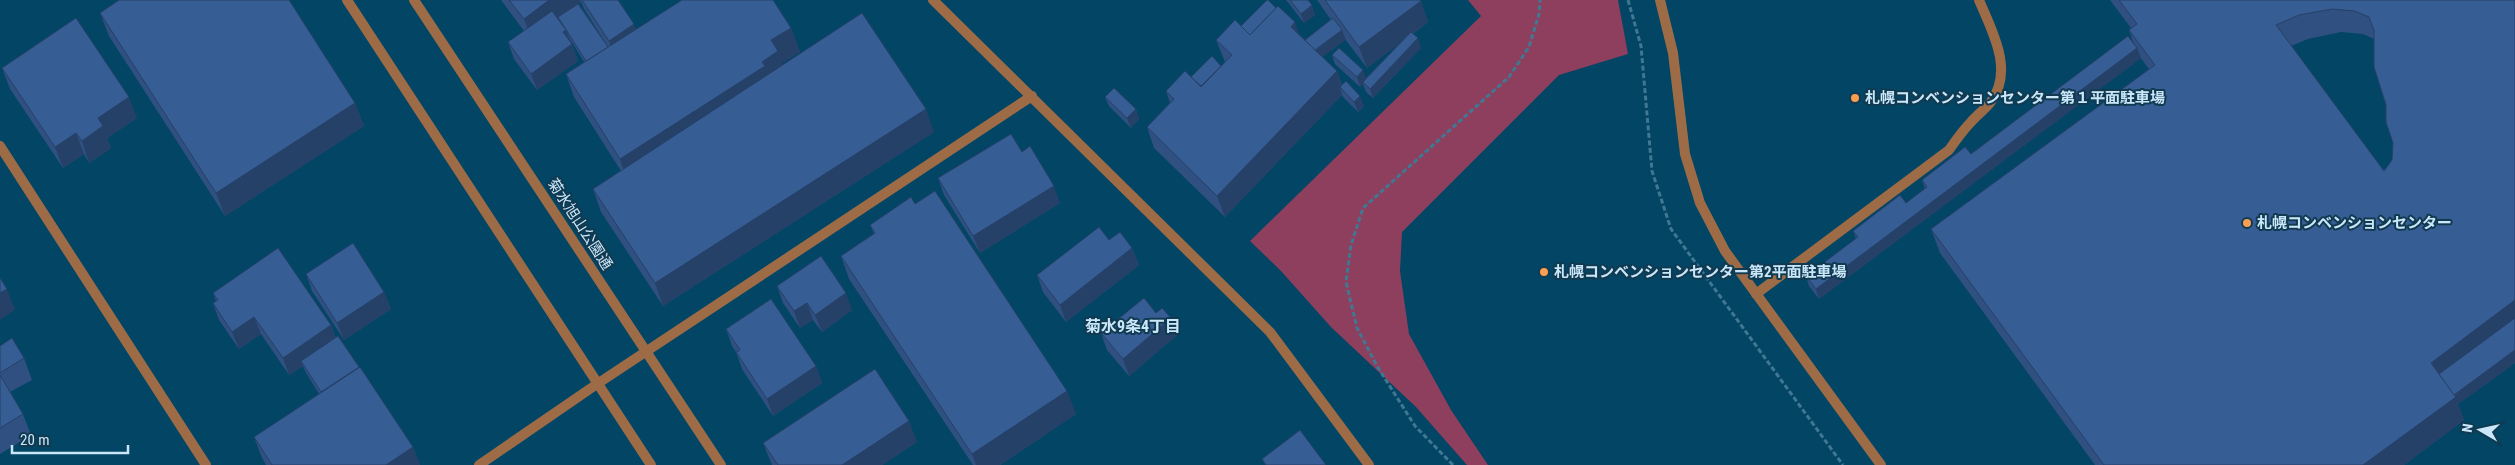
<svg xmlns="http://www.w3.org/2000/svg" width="2515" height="465" viewBox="0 0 2515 465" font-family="'Roboto Condensed','Noto Sans JP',sans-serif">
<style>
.green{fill:#8e3f5d}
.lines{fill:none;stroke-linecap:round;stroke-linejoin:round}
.path{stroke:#407793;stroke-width:3;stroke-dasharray:5 2.5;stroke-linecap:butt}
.service{stroke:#9d6c46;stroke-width:10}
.minor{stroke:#9d6c46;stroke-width:10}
.tertiary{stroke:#9d6c46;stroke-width:10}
.wall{fill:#2f5080;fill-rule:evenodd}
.shaded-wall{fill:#264168}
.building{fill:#375d95;stroke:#264168;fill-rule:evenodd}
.poi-dot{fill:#fb9e51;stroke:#113a51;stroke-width:2}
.labels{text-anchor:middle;stroke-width:4;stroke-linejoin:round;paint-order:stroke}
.poi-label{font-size:15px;font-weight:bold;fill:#cae7fa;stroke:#113a51;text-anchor:start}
.street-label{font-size:15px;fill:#cae7fa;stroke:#113a51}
.neighbourhood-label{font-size:16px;font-weight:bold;fill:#cae7fa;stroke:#113a51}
</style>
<rect width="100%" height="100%" fill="#024565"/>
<path class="green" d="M1468 0H1618L1628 54 1559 75 1402 232 1400 271 1409 334 1451 410 1488 465H1467L1416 407 1331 327 1281 271 1250 241 1481 16Z"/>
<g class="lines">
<g class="path">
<path d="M1628 0 1641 46 1652 171 1671 229 1843 465"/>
<path d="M1453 465 1415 426 1377 366 1357 328 1346 282 1351 245 1363 208 1509 77 1529 47 1539 14 1540 0"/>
</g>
<path class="service" d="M1756 294 1949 150C1956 140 1963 130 1971 122 1977 115 1984 110 1990 103 2015 71 1992 31 1979 0"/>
<g class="minor">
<path d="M933 0 1270 332 1369 465"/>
<path d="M1660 0 1673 53 1685 154 1700 203 1725 251 1881 465"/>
<path d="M0 146 206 465"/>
<path d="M479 465 597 384 1032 96"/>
</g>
<g class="tertiary">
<path d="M347 0 651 465"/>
<path d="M414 0 721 465"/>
</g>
</g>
<g class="wall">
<path d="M501 0H618L636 29 791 28 800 52 782 63 783 65 934 132 663 306 601 212 593 189 621 171 574 97 566 74 584 62 570 39 578 61 537 90 514 59 508 42 524 31ZM581 2 584 9 608 47 579 4Z"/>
<path d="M1286 0H1308L1315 15 1304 23Z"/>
<path d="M1317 0H1420L1428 22 1413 34 1421 48 1373 98 1366 92 1363 84 1360 87 1335 64 1332 55 1366 78 1400 43 1367 68 1345 39 1322 57 1337 71 1342 85 1364 106 1358 112 1343 97 1342 95 1225 217 1154 148 1147 127 1170 103 1166 91 1191 77 1221 66 1225 62 1216 40 1241 26 1299 35 1305 40 1331 20Z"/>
<path d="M2110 0H2515V363L2458 404 2464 420 2404 465H2095L1940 253 1931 229 2149 69 2140 57 2141 58 1819 299 1809 286 1806 276 1856 239 1853 231 1906 203 1925 189 1922 180 1971 154 2134 45 2129 30 2131 28ZM2341 32 2363 34 2374 39 2393 143 2392 160 2384 171 2291 46 2308 39Z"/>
<path d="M100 13 355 103 364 126 225 216 109 36Z"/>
<path d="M2 68 137 118 107 138 111 148 89 163 84 154 63 168 10 89Z"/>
<path d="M1105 97 1136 109 1139 119 1131 128 1109 106Z"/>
<path d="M1022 152 1060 203 980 253 944 195 938 178Z"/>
<path d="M915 204 1076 414 1000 465H973L849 279 841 256 874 234 870 225Z"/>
<path d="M1109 240 1132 248 1139 265 1066 322 1043 292 1037 275Z"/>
<path d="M306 274 384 292 391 309 344 340 312 291Z"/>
<path d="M777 286 852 310 822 332 813 320 800 328 783 303Z"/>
<path d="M213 293 331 325 336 338 359 368 413 447 420 465H266L262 458 254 437 319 394 305 371 303 366 289 375 261 334 239 349 219 320 213 303 216 301Z"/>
<path d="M1156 313 1177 335 1129 376 1107 350 1101 333Z"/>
<path d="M726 329 816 366 822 383 773 416 742 369 736 352 732 346Z"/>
<path d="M0 346 24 358 32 380 10 392 23 414 31 435 0 454Z"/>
<path d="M917 442 882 465H772L763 443Z"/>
</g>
<g class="shaded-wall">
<path d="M549 0H580L581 2 560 19 558 17 559 19 532 41 524 19Z"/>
<path d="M1421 1 1428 22 1367 68 1359 47Z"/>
<path d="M1312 5 1315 15 1304 23 1301 14Z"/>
<path d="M1295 22 1302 43 1291 27Z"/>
<path d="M634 24 640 41 615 58 609 41Z"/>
<path d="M791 28 800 52 782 63 787 75 628 183 620 159 762 62 771 40Z"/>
<path d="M566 30 578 61 537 90 531 74 563 32Z"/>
<path d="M1342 30 1346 40 1314 63 1311 54Z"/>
<path d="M1418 38 1421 48 1373 98 1370 89Z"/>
<path d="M2137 48 2141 58 1819 299 1816 289Z"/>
<path d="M1363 70 1367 80 1363 82V84L1360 87 1357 77Z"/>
<path d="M1337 71 1344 92 1340 87 1342 95 1225 217 1217 196Z"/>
<path d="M1360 96 1364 106 1358 112 1354 102Z"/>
<path d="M129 97 137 118 107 138 111 148 89 163 82 141 98 118Z"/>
<path d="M355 103 364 126 225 216 216 193Z"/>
<path d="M926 109 934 132 663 306 655 283Z"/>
<path d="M1136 109 1139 119 1131 128 1127 118Z"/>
<path d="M76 133 84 154 63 168 55 147Z"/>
<path d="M1054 186 1060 203 980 253 973 236Z"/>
<path d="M1132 248 1139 265 1066 322 1060 305Z"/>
<path d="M7 289 15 310 0 320V293Z"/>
<path d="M384 292 391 309 344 340 337 323Z"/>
<path d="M846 293 852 310 822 332 815 315Z"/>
<path d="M2515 300V330L2442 384 2431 363Z"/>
<path d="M807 303 813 320 800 328 794 311Z"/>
<path d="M254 317 261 334 239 349 232 332Z"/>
<path d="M1171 318 1177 335 1129 376 1123 359Z"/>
<path d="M331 325 337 342 301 361 303 366 289 375 283 358Z"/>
<path d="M2515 350V363L2458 404 2464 420 2404 465H2363L2451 397Z"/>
<path d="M816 366 822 383 773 416 767 399Z"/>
<path d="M359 367 362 377 324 401 321 392Z"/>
<path d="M1067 391 1076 414 1000 465H976L972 454Z"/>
<path d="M909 421 917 442 882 465H842Z"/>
<path d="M413 447 420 465H386Z"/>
</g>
<g class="building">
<path d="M119 0H289L355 103 216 193 100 13Z"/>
<path d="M509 0H549L524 19Z"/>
<path d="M582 0H618L634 24 609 41Z"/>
<path d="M682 0H773L791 28 771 40 778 51 762 62 765 66 620 159 566 74Z"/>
<path d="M1267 0H1268L1276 8 1250 35 1241 26Z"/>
<path d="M1290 0H1308L1312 5 1301 14Z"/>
<path d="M1325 0H1420L1421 1 1359 47Z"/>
<path d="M2119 0H2515V300L2431 363 2456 397 2363 465H2104L1931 229 2155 65 2129 30 2137 24ZM2332 9 2355 11 2369 17 2374 30V67L2386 105V122L2393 143 2392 160 2384 171 2276 25 2299 15Z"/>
<path d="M578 4 608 47 586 61 558 17Z"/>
<path d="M1278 6 1295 22 1291 27 1337 71 1217 196 1147 127 1174 99 1166 91 1185 71 1201 87 1232 55 1216 40 1235 20 1250 35Z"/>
<path d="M552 11 566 30 563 32 572 44 531 74 508 42Z"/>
<path d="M862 13 926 109 655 283 593 189Z"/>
<path d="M76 18 129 97 98 118 103 126 82 141 76 133 55 147 2 68Z"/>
<path d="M1333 18 1342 30 1315 50 1305 40Z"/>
<path d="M1411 32 1418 38 1370 89 1363 82Z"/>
<path d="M2128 36 2137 48 1816 289 1806 276 1858 237 1853 231 1900 195 1906 203 1927 187 1922 180 1965 147 1971 154Z"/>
<path d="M1339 48 1363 70 1357 77 1332 55Z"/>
<path d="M1212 56 1221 66 1201 86 1191 77Z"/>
<path d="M1346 81 1360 96 1354 102 1340 87Z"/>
<path d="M1114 88 1136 109 1127 118 1105 97Z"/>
<path d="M1011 134 1022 152 1030 146 1054 186 973 236 938 178Z"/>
<path d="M935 191 1067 391 972 454 841 256 875 233 870 225 911 197 915 204Z"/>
<path d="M1099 227 1109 240 1120 232 1132 248 1060 305 1037 275Z"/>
<path d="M353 243 384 292 337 323 306 274Z"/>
<path d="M278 248 331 325 283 358 254 317 232 332 213 303 218 300 213 293Z"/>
<path d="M821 256 846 293 815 315 807 303 794 311 777 286Z"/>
<path d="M0 278 7 289 0 293Z"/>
<path d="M1144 298 1156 313 1162 308 1171 318 1123 359 1101 333Z"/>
<path d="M771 299 816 366 767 399 736 352 740 350 726 329Z"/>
<path d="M2515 318V350L2454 395 2439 374Z"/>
<path d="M338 336 359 367 321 392 301 361Z"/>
<path d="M12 338 24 358 0 373V346Z"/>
<path d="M360 367 413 447 386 465H272L254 437Z"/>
<path d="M875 369 909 421 842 465H778L763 443Z"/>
<path d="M0 375 23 414 0 428Z"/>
<path d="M1300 430 1326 465H1266L1262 459Z"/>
</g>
<g class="poi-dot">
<circle cx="1855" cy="98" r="5"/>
<circle cx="2247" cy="223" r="5"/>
<circle cx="1544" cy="272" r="5"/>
</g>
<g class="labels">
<g class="poi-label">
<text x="1865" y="103">札幌コンベンションセンター第１平面駐車場</text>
<text x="2257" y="228">札幌コンベンションセンター</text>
<text x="1554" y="277">札幌コンベンションセンター第2平面駐車場</text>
</g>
<g class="street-label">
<text transform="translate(580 224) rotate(57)" y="5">菊水旭山公園通</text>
</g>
<g class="neighbourhood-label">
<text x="1133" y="332">菊水9条4丁目</text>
</g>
</g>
<g transform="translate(2480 430) rotate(279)" stroke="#113a51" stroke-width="4" paint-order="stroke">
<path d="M0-4L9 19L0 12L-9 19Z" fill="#cae7fa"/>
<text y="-8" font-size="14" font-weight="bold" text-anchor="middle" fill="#cae7fa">N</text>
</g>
<path d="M12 445v8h116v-8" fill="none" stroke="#cae7fa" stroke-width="2.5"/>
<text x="20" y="445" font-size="15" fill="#cae7fa" stroke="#113a51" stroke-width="4" paint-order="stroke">20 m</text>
</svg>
